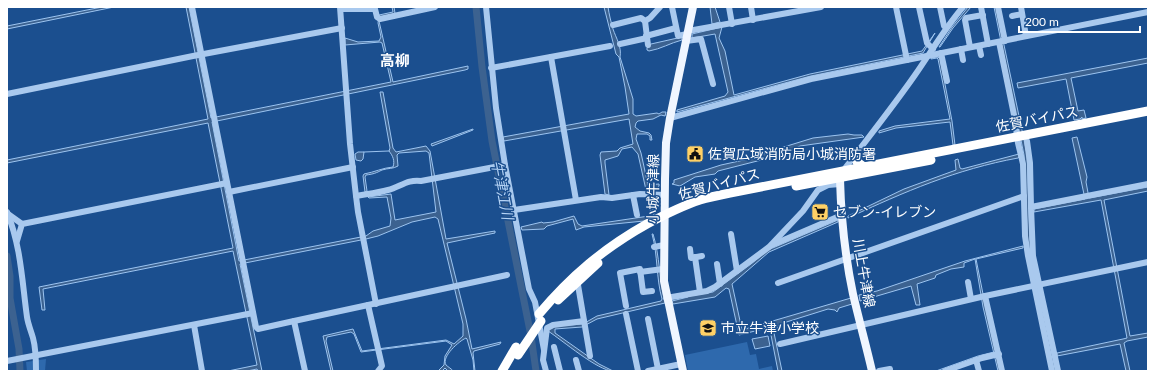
<svg xmlns="http://www.w3.org/2000/svg" width="1155" height="378" viewBox="0 0 1155 378" font-family="Lato,'Noto Sans JP',sans-serif">
<style>
.green{fill:#2e69ad}
.water{fill:#3c6290;stroke:#9cc4f0}
.lines{fill:none;stroke-linecap:round;stroke-linejoin:round}
.stream{stroke:#9cc4f0;stroke-width:1}
.river{stroke:#3c6290;stroke-width:7}
.minor{stroke:#a9c9ee;stroke-width:6}
.major{stroke:#f0f6ff;stroke-width:8}
.highway{stroke:#fff;stroke-width:9}
.highway-bridge{stroke:#fff;stroke-width:9}
.labels{text-anchor:middle;stroke-width:3;stroke-linejoin:round;paint-order:stroke}
.street-label{font-size:14px;fill:#fff;stroke:#1b4f8f}
.poi-label{font-size:14px;fill:#fff;stroke:#1b4f8f;text-anchor:start}
.neighbourhood-label{font-size:15px;font-weight:bold;fill:#fff;stroke:#1b4f8f}
.water-label{font-size:15px;font-style:italic;fill:#b5d3f5;stroke:#1b4f8f}
</style>
<rect width="100%" height="100%" fill="#1b4f8f"/>
<g class="green">
<path d="M747 342 750 355 756 354 759 369 772 366 773 371H688L685 355Z"/>
<path d="M46 359 45 371H27L26 362Z"/>
</g>
<g class="water">
<path d="M102 7H114L7 29V26Z"/>
<path d="M186 7H189L211 118 391 82 382 43 380 42 345 45V38L358 42 379 41 381 37 378 23 379 15 393 12 392 7H394L395 13 379 21 393 82 468 66V69L465 70 212 122 239 261 366 236 373 231 390 226 391 218 387 197 369 198 368 197 391 194 395 220 436 212 429 153 426 151 399 153 397 155 398 166C393 169 388 168 382 170 376 173 374 174 366 175L365 177 367 191 365 192 363 176 364 174C375 172 382 168 393 167 395 161 393 156 389 151L390 148 380 92H383L393 148 396 152 426 146 430 151 446 239 495 231V233L447 243 466 319 472 349 501 342 500 344 474 351 473 353 475 371H474L473 360 467 339 466 338C459 341 441 357 446 365 448 367 452 369 453 371H448L445 368 442 371H438L444 365 445 356 452 345 446 341 361 352 354 334 351 332 327 337 326 341 333 371H331L323 336 353 329 362 351 446 340 454 344 463 336V324L438 219 435 217 412 222 378 236 366 239 240 264 262 371H258L257 369 247 371H228L257 365 233 251 43 289 45 310H42L39 287 233 248 208 123 7 163V160L208 119Z"/>
<path d="M604 7H608C609 14 611 22 613 29 616 38 622 47 620 57L633 99V114L636 116 657 113 659 114 662 112H666L665 116 661 115 653 119 638 121 636 123 635 127 640 131 649 133 651 135 652 140H650V136L647 134H637L636 139 641 153 648 185 659 184V186L656 190H646L638 154 632 147 622 149 618 156 605 160V163L609 195 605 194 600 155 601 152 617 151 620 148 633 144 629 119 504 141 503 137 629 114 625 87 619 57 616 54Z"/>
<path d="M710 7H715L720 22 712 24Z"/>
<path d="M968 7H971L953 28 940 47H939L952 27Z"/>
<path d="M994 7H996L1027 154 1030 239 1056 371H1054L1028 252 1024 155Z"/>
<path d="M722 27 719 38 725 51 734 95 810 74 922 51 935 33 923 53 811 76 677 112V110L725 96 728 92 715 34 692 38V34Z"/>
<path d="M682 37V40C670 43 661 49 649 51L647 50V48L651 44Z"/>
<path d="M937 57 940 58 952 121 955 145H953L950 122 896 128 879 133V131L895 126 950 119 938 59 937 58 931 59V58Z"/>
<path d="M1148 58V63L1071 78 1078 111 1084 110 1086 118 1082 119V117L1080 119 1074 120 1066 79 1018 88 1017 83Z"/>
<path d="M473 129V130L432 146 431 144Z"/>
<path d="M848 134 854 135H862L864 137 800 146 785 154 718 171 715 174 695 177 680 186 672 184 674 183V180L721 165 753 158 774 150 813 138Z"/>
<path d="M1077 137 1087 177 1086 182 1089 198 1148 187V191L1104 200 1130 336 1148 333V337L1127 341 1124 343 1130 371H1126L1120 344 1057 356V353L1123 339 1127 338 1101 200 1034 212V209L1085 199 1072 138Z"/>
<path d="M358 152H364L363 159 361 161 356 160 355 154Z"/>
<path d="M1019 154V157L1018 158C957 169 904 192 848 218V216L904 189 956 170 955 160 958 159 960 168 962 169Z"/>
<path d="M649 196H650L654 214 653 217 644 221 584 227 576 230 573 219 547 226 544 229 522 230 521 227 542 222 543 223 553 222 574 216 578 224 582 226 649 216 651 214 648 198Z"/>
<path d="M838 220V222L769 252 732 284 742 330 851 298 852 304 839 308 837 312 835 310 828 309 780 324 774 333 782 371H778L770 330 767 328 739 335 729 289 726 288 715 297 673 304 672 301 688 297 689 296 713 292 751 264 768 250Z"/>
<path d="M652 234H653C660 256 659 280 665 303L597 319 582 327 555 329V333L599 364 613 371C598 371 562 340 548 331V329H551L555 326 583 324 597 316 661 301 662 299C656 278 658 255 652 234Z"/>
<path d="M1023 246V248L976 259 984 299 1001 371H998L983 307 975 259 964 263V267L951 269 936 275 935 278 917 284 920 305H916L911 286 860 301 859 295 877 291 965 261Z"/>
<path d="M768 336 770 346 755 349 752 339Z"/>
</g>
<g class="lines">
<g class="stream">
<path d="M364 152 389 151"/>
<path d="M936 371 978 356 994 352"/>
</g>
<g class="river">
<path d="M476 7 482 67 492 141 531 336 536 371"/>
<path d="M7 256 10 276V298L19 349 20 371"/>
</g>
<g class="minor">
<path d="M192 7 256 327 258 329 294 321 305 371"/>
<path d="M340 7 350 144 356 196 358 212 376 304"/>
<path d="M486 7 496 108 505 165 529 289 535 302 544 350"/>
<path d="M672 7 678 36 687 34"/>
<path d="M729 7 732 24"/>
<path d="M751 7 753 20"/>
<path d="M896 7 907 60"/>
<path d="M919 7 927 43 933 49"/>
<path d="M940 7 944 26 946 27"/>
<path d="M981 7 988 44"/>
<path d="M998 7 1005 41"/>
<path d="M1021 7 1026 36"/>
<path d="M341 9H375L377 17 380 19 435 7"/>
<path d="M1012 16 1022 14"/>
<path d="M645 21 648 45"/>
<path d="M613 25 641 18 645 21 650 18 660 7"/>
<path d="M688 31 821 7"/>
<path d="M646 36 676 28"/>
<path d="M686 41 701 39 713 84"/>
<path d="M999 42 1014 115 1018 143 1023 164 1025 236 1028 256 1052 371"/>
<path d="M620 44 647 38"/>
<path d="M979 46 981 55"/>
<path d="M970 47 965 20 966 18 983 15"/>
<path d="M961 49 963 60"/>
<path d="M941 53 947 81"/>
<path d="M551 57 576 200"/>
<path d="M491 68 610 46"/>
<path d="M7 94 193 56 342 28"/>
<path d="M670 118 811 79 1148 12"/>
<path d="M1027 141 1030 163 1031 207"/>
<path d="M843 171C867 139 892 108 915 75 931 52 945 28 963 7"/>
<path d="M229 192 353 167"/>
<path d="M633 195 637 215"/>
<path d="M356 196C367 194 377 193 388 190 400 187 408 179 421 181L505 165"/>
<path d="M514 210 601 197 612 198 640 194 665 195"/>
<path d="M7 212C21 246 22 281 27 317 28 324 31 331 33 338 36 349 36 360 36 371"/>
<path d="M8 214 22 224"/>
<path d="M731 234 737 271"/>
<path d="M17 241 22 224 227 183"/>
<path d="M772 245 842 215"/>
<path d="M654 247 664 245"/>
<path d="M690 249 691 258 702 256"/>
<path d="M695 257 700 292"/>
<path d="M717 264 720 284"/>
<path d="M640 272 663 269"/>
<path d="M968 282 971 299"/>
<path d="M576 283 578 285 590 356"/>
<path d="M778 283 1024 196"/>
<path d="M985 296 1002 371"/>
<path d="M666 298 707 291 715 287 769 247 803 211 818 190 828 185 840 184"/>
<path d="M368 305 382 366 378 371"/>
<path d="M626 306 620 273 640 269 643 292 652 291"/>
<path d="M626 314 638 371"/>
<path d="M648 319 658 369"/>
<path d="M294 321 507 275"/>
<path d="M194 325 202 371"/>
<path d="M780 344 985 296 1148 262"/>
<path d="M554 347 560 371"/>
<path d="M576 360 579 371"/>
<path d="M976 360 979 371"/>
<path d="M7 361 253 313"/>
<path d="M546 371 543 360 547 328 553 325 584 321"/>
<path d="M648 371 681 364"/>
<path d="M879 371 890 369"/>
<path d="M945 371 982 358 999 354"/>
<path d="M1058 371 1033 256 1031 207 1148 184"/>
</g>
<g class="major">
<path d="M840 179C841 217 845 256 853 294 859 320 866 345 872 371"/>
<path d="M683 371 664 281 665 179 666 143 670 118 693 7"/>
</g>
<g class="highway">
<path d="M856 153 857 162 864 167"/>
<path d="M796 186 931 160"/>
<path d="M558 300 598 263"/>
<path d="M539 314C571 276 604 248 647 224 664 215 682 206 700 200 710 197 720 195 730 193L1148 111"/>
<path d="M502 371 516 347"/>
</g>
<path class="highway-bridge" d="M518 355 541 321"/>
</g>
<defs>
<symbol id="civic-square" viewBox="-11 -11 22 22"><rect x="-9" y="-9" width="18" height="18" rx="4" fill="#ffd166" stroke="#1b4f8f"/><path d="M-.6-6.5H3V-4.5H.6V-3L4-1V1h2V6H-6V1h2V-1L-.6-3ZM-1.2 2.5V6h2.4V2.5Z" fill="#111"/></symbol>
<symbol id="supermarket-square" viewBox="-11 -11 22 22"><rect x="-9" y="-9" width="18" height="18" rx="4" fill="#ffd166" stroke="#1b4f8f"/><path d="M-6-5.5h2.5l.6 2H6L4.5 2H-2.5L-4.4-4H-6ZM-1.5 3.2a1.3 1.3 0 1 0 .1 0ZM3 3.2a1.3 1.3 0 1 0 .1 0Z" fill="#111"/></symbol>
<symbol id="school-square" viewBox="-11 -11 22 22"><rect x="-9" y="-9" width="18" height="18" rx="4" fill="#ffd166" stroke="#1b4f8f"/><path d="M0-5L7-2L0 1L-7-2ZM-4 1L0 2.5L4 1V4Q0 6-4 4Z" fill="#111"/></symbol>
</defs>
<g fill-rule="evenodd">
<use href="#civic-square" x="685" y="144" width="20" height="20"/>
<use href="#supermarket-square" x="810" y="202" width="20" height="20"/>
<use href="#school-square" x="698" y="318" width="20" height="20"/>
</g>
<g class="labels">
<g class="street-label">
<text transform="translate(1037 119) rotate(-11)" y="5">佐賀バイパス</text>
<text transform="translate(719 184) rotate(-15)" y="5">佐賀バイパス</text>
<text transform="translate(653 189) rotate(-89)" y="5">小城牛津線</text>
<text transform="translate(864 273) rotate(80)" y="5">川上牛津線</text>
</g>
<g class="poi-label">
<text x="708" y="159">佐賀広域消防局小城消防署</text>
<text x="833" y="217">セブン-イレブン</text>
<text x="721" y="333">市立牛津小学校</text>
</g>
<g class="neighbourhood-label">
<text x="395" y="66">高柳</text>
</g>
<g class="water-label">
<text transform="translate(502 190) rotate(79)" y="5">牛津江川</text>
</g>
</g>
<rect width="1155" height="378" fill="none" stroke="#ffffff" stroke-width="16"/>
<path d="M1019 26v6h121v-6" fill="none" stroke="#ffffff" stroke-width="2"/>
<text x="1025" y="26" font-size="12" fill="#ffffff" stroke="#1b4f8f" stroke-width="3" paint-order="stroke">200 m</text>
</svg>
